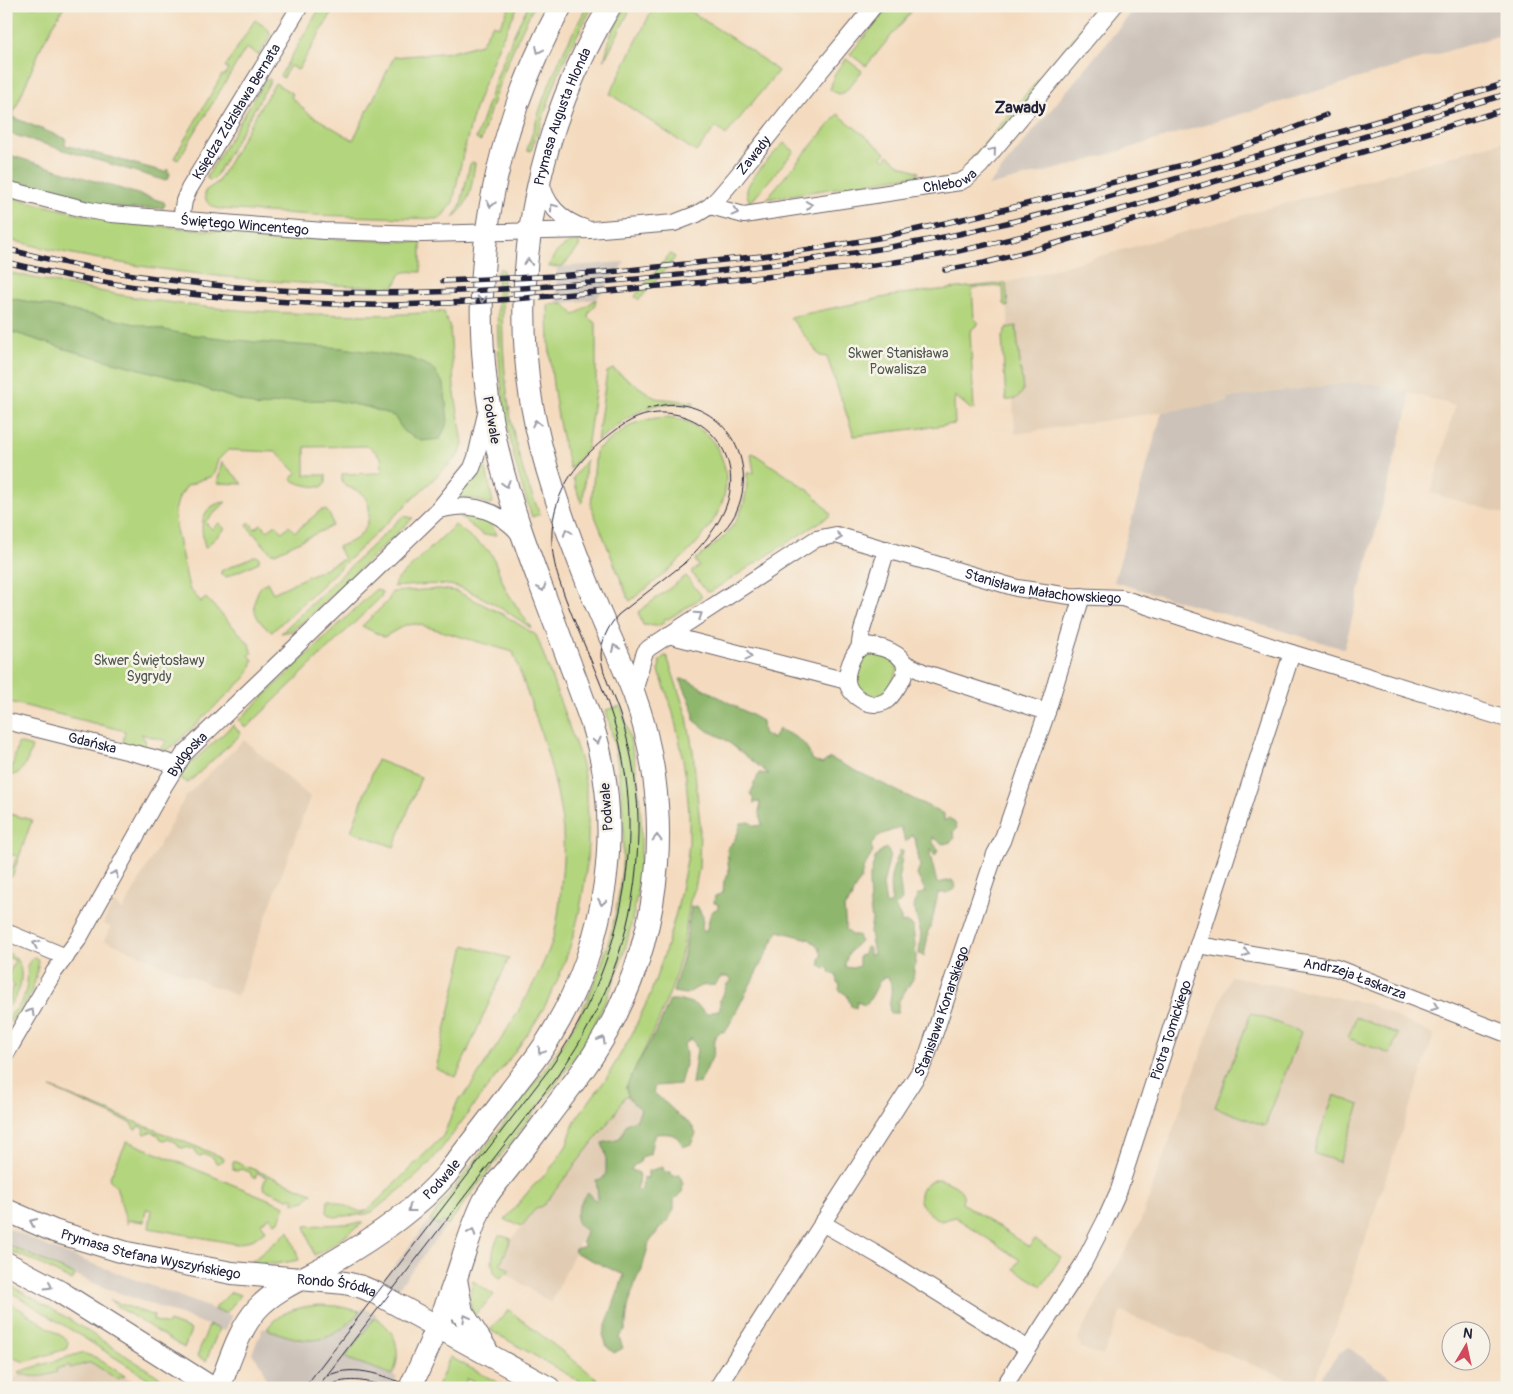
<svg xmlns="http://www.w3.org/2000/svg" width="1513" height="1394" viewBox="0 0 1513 1394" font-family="Pangolin,sans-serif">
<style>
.built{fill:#e1ccb3}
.industrial{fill:#ccc2b9}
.green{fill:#b3d57d;stroke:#6a7c5c}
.forest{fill:#8eb66c;stroke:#586c54}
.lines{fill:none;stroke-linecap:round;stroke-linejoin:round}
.street-casing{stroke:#6c6369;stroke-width:18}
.secondary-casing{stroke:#6c6369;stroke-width:24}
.street{stroke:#fff;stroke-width:16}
.secondary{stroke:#fff;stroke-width:22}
.tram{stroke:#22223b;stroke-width:1}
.rail-casing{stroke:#22223b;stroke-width:5.5}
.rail{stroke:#f7f3e8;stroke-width:4;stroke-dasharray:11;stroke-linecap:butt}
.oneway{stroke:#9c9ca7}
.labels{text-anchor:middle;stroke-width:5;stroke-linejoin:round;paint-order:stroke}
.street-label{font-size:14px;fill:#22223b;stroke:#f7f3e8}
.park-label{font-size:14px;fill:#4e584f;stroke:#f7f3e8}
.quarter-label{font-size:16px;font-weight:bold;fill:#22223b;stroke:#f7f3e8}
</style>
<rect width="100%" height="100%" fill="#f7f3e8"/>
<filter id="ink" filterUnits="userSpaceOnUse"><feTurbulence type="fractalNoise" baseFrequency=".02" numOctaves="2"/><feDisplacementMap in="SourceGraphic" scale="10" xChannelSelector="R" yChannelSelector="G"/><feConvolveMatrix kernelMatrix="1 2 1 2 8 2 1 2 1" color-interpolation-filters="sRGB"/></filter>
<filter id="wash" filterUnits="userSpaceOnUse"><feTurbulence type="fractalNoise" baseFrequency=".0096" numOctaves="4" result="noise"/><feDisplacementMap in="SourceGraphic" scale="20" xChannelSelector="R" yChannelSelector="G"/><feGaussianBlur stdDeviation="1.12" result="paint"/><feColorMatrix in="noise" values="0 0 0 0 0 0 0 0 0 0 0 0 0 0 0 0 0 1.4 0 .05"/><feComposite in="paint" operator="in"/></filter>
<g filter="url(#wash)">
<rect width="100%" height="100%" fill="#f4dbbf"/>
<g class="built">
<path d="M1507 140V515L1431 493 1455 406 1390 387 1348 383 1228 398V402L1015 434 1006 283Z"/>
<path d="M244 740 310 797 237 996 104 940 111 928 103 923 113 904H115L123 910 186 796Z"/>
<path d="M1230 976 1370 1004 1434 1035 1335 1329 1316 1376 1303 1385 1121 1312 1103 1356 1081 1348 1078 1338 1140 1223 1184 1099Z"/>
<path d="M626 1096 644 1107 551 1303 489 1262 503 1240 509 1242 614 1115Z"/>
<path d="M81 1353 95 1357 144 1388H6V1385L20 1374 18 1372Z"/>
</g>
<g class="industrial">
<path d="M1137 6H1507V33L1077 164 988 186Z"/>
<path d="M625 262 596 299 556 304 557 267Z"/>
<path d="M1348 383 1372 384 1408 391 1409 405 1344 649 1114 582 1162 412 1228 402 1227 398Z"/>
<path d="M430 1220 439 1226 443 1221 447 1225 396 1291 380 1284Z"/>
<path d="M6 1227 51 1248 232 1316 224 1331 106 1288 63 1270 6 1244Z"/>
<path d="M363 1308 377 1314 345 1358 397 1377 391 1388H380L369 1383 353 1382 338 1383 327 1388H268L263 1368 252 1353 263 1328 298 1340 318 1339 338 1332 348 1324Z"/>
<path d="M1349 1348 1405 1388H1313L1340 1352Z"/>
</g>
<g class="green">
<path d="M6 6H64L42 45 12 117H6Z"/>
<path d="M321 6H336L298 70 290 66 285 74 284 78 280 76Z"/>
<path d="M510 6H518L498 47 487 75 475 109 463 154 453 202 440 219 313 215 220 209C210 207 204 202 205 191L218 182 251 123 275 83 293 94 291 97 308 113 353 140 394 57 452 52 481 44 493 24 499 27Z"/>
<path d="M528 6H534C511 49 494 94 481 141L476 139C491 94 505 48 528 6Z"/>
<path d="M587 6H593L568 52 558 75 531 151 527 150 544 97 564 50Z"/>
<path d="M626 6H632L604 61 611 34Z"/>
<path d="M654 6H682L750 50 778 71 726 135 716 127 696 152 610 94Z"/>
<path d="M890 6H916L866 66 850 54Z"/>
<path d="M1100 6H1105L972 166 965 167Z"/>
<path d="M255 20 268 29 270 33V36L259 55 246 48 178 160 174 158 222 75 224 76 228 69 225 67Z"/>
<path d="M846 59 862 71 845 92 839 94 830 90 835 73Z"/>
<path d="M268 79 271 80 214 179 210 180 206 178 265 80Z"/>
<path d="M838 114 886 153 882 157 885 160 888 155 901 165 919 172 917 175 766 199Z"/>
<path d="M784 143 794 151 752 201H749C748 197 746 194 747 190 749 178 775 152 784 143Z"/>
<path d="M472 162 475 163C471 187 472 201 453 218L461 204 470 164Z"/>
<path d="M6 196 105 220 124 223C223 232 322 240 421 242V272C415 272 403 270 400 275 397 280 397 283 393 287 263 284 133 271 6 239Z"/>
<path d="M579 240V247L563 266 549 267C553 252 564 244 579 240Z"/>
<path d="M670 254 675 257 674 259 640 299H638L635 297 636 295Z"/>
<path d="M500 268 503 270C501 332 503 395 519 456 524 476 532 495 540 514L532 517C523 490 514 462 509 433 498 379 496 325 498 270Z"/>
<path d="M6 272C62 284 118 296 174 303 220 310 267 312 314 314 357 315 399 316 443 311L450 327 454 388 463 443 460 454 272 632C258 623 250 610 257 594 259 588 262 585 267 582L273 593 344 559 338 547C344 544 351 542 356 539 369 529 375 506 362 494 356 488 348 489 342 483V474L382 473 381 457 369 446 305 447V475H326V483L322 487C311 486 301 486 291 479L297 473 277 452 228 450 218 460 213 476 200 480 187 486 179 497 175 511 176 529 189 588 201 602 206 598 246 640 249 644 252 653 249 655 253 660 250 669 246 677 173 746 166 750 158 751 167 741 141 734 145 740 146 749 123 743 125 731 6 701Z"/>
<path d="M1006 283 1008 307 1004 304 1003 286 972 288 974 318 979 323 970 331 974 409 972 410 955 396 954 402 955 424 854 436 827 357 820 356 790 317 901 294Z"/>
<path d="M596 299 595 305 589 312 588 318 596 323V385L587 449 570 469C555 415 548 361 548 305L563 303 575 315Z"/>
<path d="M1016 326 1023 390C1020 397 1014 401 1006 400L1002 337 1006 328Z"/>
<path d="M613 369 655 398 694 402 693 405C648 398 632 415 597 441L607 372Z"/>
<path d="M667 417C687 419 707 430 717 448 753 511 672 568 630 601L628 598 591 506 596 450 631 425C642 420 654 418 667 417Z"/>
<path d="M753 453 811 492 824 505 831 515 710 592 706 591 691 572 699 566 695 560C728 536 748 518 747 473H754L751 454Z"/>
<path d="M586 460 583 502 581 503 573 478Z"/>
<path d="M222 462 243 484 217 483Z"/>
<path d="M483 467 486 468 493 503 490 504 473 499H456L455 498 476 478Z"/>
<path d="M226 502 205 522 212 529 219 523 225 529 205 548C200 527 199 505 226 502Z"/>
<path d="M321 510H326C330 515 332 519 332 526L275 553H271L247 526 249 522 255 529 261 524 268 531 275 524 282 532 289 526 295 532Z"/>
<path d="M403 516 413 518 308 618 291 631 281 633Z"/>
<path d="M471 516C483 518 493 523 497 535H483L460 517Z"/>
<path d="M455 525 490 552 493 557 506 590 531 628C511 614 472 588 448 585 430 583 411 586 393 587L396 581Z"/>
<path d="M255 556 259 557V562L226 577 221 574V571Z"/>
<path d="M686 576 701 595V598L668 619 665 618 663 623 658 626 643 625 638 612Z"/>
<path d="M376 589 382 592 381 597 246 728 239 720Z"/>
<path d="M440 589 455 591 464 595 504 615 536 635 539 642C548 668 558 695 567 721 573 738 581 757 584 775 595 848 584 923 553 990 536 1027 508 1061 483 1093 464 1118 446 1145 425 1168 409 1184 390 1197 372 1212L366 1214 333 1217 329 1215 327 1212 328 1199 361 1212 368 1210 443 1136 459 1098 465 1095C495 1048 528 1002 549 950 557 929 560 907 561 884 563 866 564 848 563 831 557 769 533 710 513 652L417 624 405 625 384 637 362 626 388 601 392 592Z"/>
<path d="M869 651 895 661 898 670 888 690 873 699 855 687 854 672 858 658Z"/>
<path d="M665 656H667L687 717 693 751 700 824 699 868 695 888 690 901 682 952 672 987 658 1022 626 1087 628 1096H625L614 1115 543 1206 536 1208 522 1226 505 1220 532 1187 543 1177 554 1164 567 1145 573 1126 578 1116 606 1079 631 1036 650 995 665 952 677 909 687 860 689 843V814L686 778 680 743 672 709 659 671 660 660Z"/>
<path d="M621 706C658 823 644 946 579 1051 565 1073 548 1094 532 1115 504 1152 475 1188 448 1225L443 1221 439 1226 430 1220C460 1180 491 1140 522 1100 541 1074 560 1050 576 1022 629 924 635 816 606 710Z"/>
<path d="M233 725 241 734 188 783 179 778 188 766Z"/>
<path d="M18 743 32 747C28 759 24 774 10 776Z"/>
<path d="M377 760 421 777 394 847 351 831Z"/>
<path d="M6 813 32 820 12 877 6 876 8 868 12 869 17 856 6 853Z"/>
<path d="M465 945 509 958 456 1077 436 1069Z"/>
<path d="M6 952C10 954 14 956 16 959 27 973 19 999 6 1008V1000L8 999 10 1000 11 999 10 997 12 987H15L8 977 15 960 6 957Z"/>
<path d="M34 957 39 960C35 986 29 1008 6 1024V1017C25 1007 29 986 27 966Z"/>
<path d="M1251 1013 1301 1032 1265 1126 1215 1107Z"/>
<path d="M1356 1017 1398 1034 1390 1054 1348 1038Z"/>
<path d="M51 1088 224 1158 223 1161 218 1163 215 1162 214 1158 205 1154 200 1156 197 1155 195 1150 186 1147 182 1148 179 1147 177 1143 168 1139 164 1141 161 1140 159 1135 150 1132 146 1134 143 1133 145 1129 138 1126 136 1130 134 1129 131 1123Z"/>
<path d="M1334 1095 1360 1105 1339 1162 1313 1153Z"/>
<path d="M127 1141 285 1206 279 1221 275 1223 270 1217 261 1223 266 1230 254 1239 237 1244 149 1228 152 1210 146 1209 144 1222 128 1220 127 1224 116 1186 109 1179Z"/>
<path d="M233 1161 312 1193 305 1201 294 1203V1198L288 1199 264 1189 263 1186 266 1177 257 1173 255 1178 252 1177 250 1172 241 1169 237 1171 233 1169Z"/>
<path d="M939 1179C946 1181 962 1187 963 1195 964 1196 962 1202 962 1203L1029 1247 1035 1239 1061 1257 1042 1286 1014 1269 1020 1260 955 1217 941 1221C935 1217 928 1213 924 1208 913 1195 925 1180 939 1179Z"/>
<path d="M363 1223 325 1250 314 1255 305 1226Z"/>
<path d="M289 1231 299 1260 276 1264 251 1262Z"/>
<path d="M499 1236H503L511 1239 500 1265 510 1269 508 1272 500 1278 495 1274C491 1264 492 1245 499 1236Z"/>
<path d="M6 1244 75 1275 72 1281 40 1264 6 1249Z"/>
<path d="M473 1281 494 1295 474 1316 469 1300Z"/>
<path d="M6 1283 64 1316 167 1382 161 1384H157L6 1289Z"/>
<path d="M231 1292 241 1295 226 1313 215 1310 216 1307Z"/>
<path d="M6 1300 66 1339 68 1342 66 1349 25 1362 14 1358 10 1354 6 1346Z"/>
<path d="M110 1300 154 1316 153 1320 167 1325 169 1322 191 1330 184 1348 115 1305Z"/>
<path d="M319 1305 336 1306 360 1311C329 1347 309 1345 267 1329 279 1311 299 1307 319 1305Z"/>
<path d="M509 1310 609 1388H591L490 1330Z"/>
<path d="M375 1317C397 1331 402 1352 393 1375L345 1358Z"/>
<path d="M209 1325 219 1329 206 1361 197 1356Z"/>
<path d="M81 1353 95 1357 125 1376 117 1379 92 1363H88L70 1368 69 1365 56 1369 57 1372C43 1377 32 1379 18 1372Z"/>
<path d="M450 1357 508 1388H487L467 1379 463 1388H437Z"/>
</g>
<g class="forest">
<path d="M6 117H12L66 139 65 145 165 172 167 169 170 174 168 179 163 180 11 134 6 148Z"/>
<path d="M6 154 164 202 165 205 163 208 128 209 81 201 6 180Z"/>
<path d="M6 297 179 333 255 342 343 348 410 358 431 367 444 384 448 421 440 439 422 441 404 432 394 416 367 407 333 400 290 401 259 407 174 378 72 351 6 330Z"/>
<path d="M680 679 688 680 762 721 763 733 773 739 779 729C796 738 806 739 811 759L822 764 830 758 944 814V821L949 818 955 823 957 828 953 832 955 838 951 842 943 844 933 837V843L938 849 935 856 930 849V855L937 883 952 880 954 883 955 889 946 893H938L931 926 927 933 928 935 924 956 919 954 921 934 914 908 917 895 926 892 917 875 920 866 915 838 911 835V837L905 842 901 827 880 835 871 845 873 852 863 869 861 879 853 892 851 899 844 908 846 929 851 935H858L860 941C852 948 845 957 845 967L853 968 859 966V956L864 954 866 947 869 948V955L874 954 870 932 872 920 870 907 869 881 875 858 882 850 887 848 890 855 883 885 886 905 892 903C888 880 891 872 900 851H903L899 875 902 900 895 907 901 918V923L906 922 913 926 916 957 913 979 898 1002V1013H890C887 1001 896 990 888 977L882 978C875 987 873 998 865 1005L857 1002 856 1008 851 1006 847 995 839 990 840 983H837L836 975 830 973 828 967 824 969 820 964V958L822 956 819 947 809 939 778 931 726 1031 718 1033 715 1039 714 1053 700 1083 692 1084 697 1049 692 1038 684 1045C689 1058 683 1071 680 1084L655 1086 653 1092C661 1099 670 1106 677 1114 685 1123 690 1119 696 1134L691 1144 683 1147C678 1133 669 1133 656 1134L653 1139 650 1154 642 1157 640 1162 633 1166 631 1170 639 1173 638 1184 636 1189 639 1192 642 1189 643 1177 648 1178V1171L663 1167 664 1172H671L672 1176 680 1175 683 1185 682 1192 674 1200V1209L668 1221 660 1228 649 1243 642 1269 636 1280 628 1307 625 1331 619 1337 623 1348 614 1353 607 1347 603 1334 624 1275 574 1252 575 1249 585 1246 582 1242 586 1231C575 1221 574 1221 579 1207 582 1201 583 1197 588 1192L596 1201 598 1197 596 1180 602 1179 606 1174V1155L602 1143C620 1139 619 1143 626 1124L637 1119 641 1109 635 1105 628 1096 626 1087 637 1065 658 1028 670 1000C687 1000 694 1002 707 1014L720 1009V1000L723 995 727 984 732 981 728 977H721L715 985 700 986 686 994 673 992 684 955 691 907 697 906 703 917 702 930 706 932 711 912 718 908V904L714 903 715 896 723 893 724 881 729 873 727 849C735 841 738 834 741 823L750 822 754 826 762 825 759 813 760 802 753 803 754 800 750 794 754 786V783L756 781 759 773 769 774 723 738 708 731 694 720C694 705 686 693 680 679Z"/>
</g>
</g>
<g filter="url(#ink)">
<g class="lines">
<defs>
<g id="street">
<path d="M541 179C544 204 562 221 585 228"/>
<path id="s1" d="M6 189 88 210 111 214 324 231 423 234 590 230 674 223 697 214 710 206 718 198 736 177 814 79 874 6"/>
<path id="s2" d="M710 206 744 215 960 182 967 178 980 166 1114 6"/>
<path id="s3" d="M181 219 184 201 189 189 300 6"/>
<path d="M438 510C449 508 460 505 470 507 490 509 510 521 521 536"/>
<path d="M668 635 847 681"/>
<path d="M866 645C886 647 918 657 900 683 896 689 892 697 886 701 872 710 849 697 847 681 846 672 852 655 859 649 861 647 864 647 866 645Z"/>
<path d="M859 649 862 630 887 549"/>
<path d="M904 663 923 672 1047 712"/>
<path id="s4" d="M634 693 643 658 645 652 649 648 816 539 836 535 1017 588 1070 596 1122 598 1292 653 1507 719"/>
<path id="s5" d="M6 721 150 757 177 765"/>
<path d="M6 932 66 957"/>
<path id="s6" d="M1198 945 1336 968 1507 1034"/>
<path id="s7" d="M6 1054 54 972 78 940 164 786 184 754 438 510 472 468 476 457 487 409"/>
<path d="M822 1223 878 1255 1028 1349"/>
<path id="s8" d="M717 1388 920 1071 927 1056 995 854 1002 841 1047 712 1082 596"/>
<path id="s9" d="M1003 1388 1083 1264 1105 1221 1119 1190 1292 653"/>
</g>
<g id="secondary">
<path id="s10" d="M6 1210 54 1231 127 1253 232 1273 345 1283 362 1287 376 1293 549 1388"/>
<path d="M6 1263 60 1292 212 1388"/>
<path d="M456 1279 462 1312 486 1349"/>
<path id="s11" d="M219 1388C230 1361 238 1331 257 1309 276 1288 307 1277 331 1263 373 1239 415 1211 446 1175 467 1148 488 1121 509 1093 523 1074 539 1056 551 1035 607 943 625 827 592 724 576 679 559 634 542 589 526 546 510 502 499 456 462 301 485 146 561 6"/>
<path id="s12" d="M410 1388C427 1352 443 1315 456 1278 465 1252 472 1225 484 1201 491 1188 502 1177 511 1165 523 1150 535 1134 547 1118 563 1096 581 1075 595 1052 631 995 652 930 657 863 661 807 653 746 634 694 620 657 602 621 588 584 564 524 542 464 531 400 510 264 539 124 610 6"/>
</g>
</defs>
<use href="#street" class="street-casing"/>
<use href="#secondary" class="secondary-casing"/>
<use href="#street" class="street"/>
<use href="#secondary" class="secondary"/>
<g class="tram">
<path d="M647 409C710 386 762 451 737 510 731 525 718 537 705 547"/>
<path d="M327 1376C356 1362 388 1378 416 1388"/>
<path d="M304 1388 551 1067C621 968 649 840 614 722 599 673 575 628 559 580 540 521 560 474 607 437 623 424 638 414 658 413 711 411 746 462 724 511 714 533 697 551 680 567"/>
<path d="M317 1388 558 1075C609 1004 637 921 638 834 639 795 633 755 621 718 616 701 601 672 601 656 601 640 608 627 618 615L686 562"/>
<path d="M323 1388C345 1376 366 1380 389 1388"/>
</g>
<defs>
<g id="rail">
<path d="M6 249C189 296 376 300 563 285 696 275 829 261 959 234 1024 220 1088 202 1153 185 1271 153 1389 118 1507 83"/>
<path d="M6 262C89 283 174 294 259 300 304 303 350 306 395 305 481 303 566 295 650 287 746 278 844 272 939 255 1002 243 1064 225 1126 208L1507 94"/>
<path d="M945 270 984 263 1037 249 1507 109"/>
<path d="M443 281 557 276 619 271 762 256 826 247 878 238 990 213 1191 163 1263 140 1326 115"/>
</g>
</defs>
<use href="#rail" class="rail-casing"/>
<use href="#rail" class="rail"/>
</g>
<defs><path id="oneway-chevron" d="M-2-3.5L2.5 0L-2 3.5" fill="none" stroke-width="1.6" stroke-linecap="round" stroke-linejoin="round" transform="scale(1.25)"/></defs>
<g class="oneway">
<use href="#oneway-chevron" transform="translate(539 50) rotate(115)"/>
<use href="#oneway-chevron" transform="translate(993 151) rotate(-50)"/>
<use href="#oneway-chevron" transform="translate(491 204) rotate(101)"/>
<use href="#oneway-chevron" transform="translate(809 205) rotate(-9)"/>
<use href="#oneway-chevron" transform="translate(553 207) rotate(-127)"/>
<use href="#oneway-chevron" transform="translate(735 212) rotate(15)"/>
<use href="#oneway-chevron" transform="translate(528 262) rotate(-85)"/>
<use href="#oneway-chevron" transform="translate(482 299) rotate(91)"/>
<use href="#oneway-chevron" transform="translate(536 423) rotate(-102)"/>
<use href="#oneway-chevron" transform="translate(506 484) rotate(74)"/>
<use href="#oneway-chevron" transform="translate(567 532) rotate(-111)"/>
<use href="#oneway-chevron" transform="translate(839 537) rotate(7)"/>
<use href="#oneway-chevron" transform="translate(542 588) rotate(70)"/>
<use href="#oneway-chevron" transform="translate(699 615) rotate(-33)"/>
<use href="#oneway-chevron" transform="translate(615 648) rotate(-113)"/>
<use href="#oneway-chevron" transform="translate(749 656) rotate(14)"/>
<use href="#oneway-chevron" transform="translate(597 741) rotate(77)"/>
<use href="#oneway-chevron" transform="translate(657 838) rotate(-90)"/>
<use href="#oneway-chevron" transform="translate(115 874) rotate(-61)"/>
<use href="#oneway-chevron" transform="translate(602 902) rotate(100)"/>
<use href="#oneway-chevron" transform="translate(36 944) rotate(-158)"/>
<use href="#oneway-chevron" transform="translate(1246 953) rotate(10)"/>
<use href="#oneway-chevron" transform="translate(1435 1007) rotate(21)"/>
<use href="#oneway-chevron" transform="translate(31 1012) rotate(-60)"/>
<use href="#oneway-chevron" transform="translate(602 1040) rotate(-60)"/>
<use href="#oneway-chevron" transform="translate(541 1051) rotate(124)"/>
<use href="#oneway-chevron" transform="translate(411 1209) rotate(142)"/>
<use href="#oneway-chevron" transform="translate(33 1222) rotate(-155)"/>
<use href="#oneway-chevron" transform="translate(472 1232) rotate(-70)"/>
<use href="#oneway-chevron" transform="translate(49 1286) rotate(30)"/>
<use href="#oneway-chevron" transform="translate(466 1318) rotate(-119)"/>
</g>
</g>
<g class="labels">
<g class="street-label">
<text dy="5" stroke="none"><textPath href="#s3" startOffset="122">Księdza Zdzisława Bernata</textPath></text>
<text dy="5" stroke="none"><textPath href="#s12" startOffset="1361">Prymasa Augusta Hlonda</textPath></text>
<text dy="5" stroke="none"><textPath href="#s1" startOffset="779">Zawady</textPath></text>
<text dy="5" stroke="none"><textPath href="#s2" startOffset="244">Chlebowa</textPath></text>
<text dy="5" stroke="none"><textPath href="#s1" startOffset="242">Świętego Wincentego</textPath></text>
<text transform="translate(492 420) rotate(80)" y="5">Podwale</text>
<text dy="5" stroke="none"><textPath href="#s4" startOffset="482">Stanisława Małachowskiego</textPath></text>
<text dy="5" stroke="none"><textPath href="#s5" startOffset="89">Gdańska</textPath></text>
<text dy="5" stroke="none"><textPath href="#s7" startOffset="351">Bydgoska</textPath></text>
<text transform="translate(606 807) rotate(-94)" y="5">Podwale</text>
<text dy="5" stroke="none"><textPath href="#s6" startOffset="161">Andrzeja Łaskarza</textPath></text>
<text dy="5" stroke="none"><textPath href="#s8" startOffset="440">Stanisława Konarskiego</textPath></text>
<text dy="5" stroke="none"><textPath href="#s9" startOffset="398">Piotra Tomickiego</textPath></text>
<text dy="5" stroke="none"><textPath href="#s11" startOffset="315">Podwale</textPath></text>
<text dy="5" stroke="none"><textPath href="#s10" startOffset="152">Prymasa Stefana Wyszyńskiego</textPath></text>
<text dy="5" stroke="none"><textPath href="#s10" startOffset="341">Rondo Śródka</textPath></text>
</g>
<g class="park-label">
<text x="898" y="358">Skwer Stanisława<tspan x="898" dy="16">Powalisza</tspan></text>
<text x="149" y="665">Skwer Świętosławy<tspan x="149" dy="16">Sygrydy</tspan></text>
</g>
<g class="quarter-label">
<text x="1020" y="113">Zawady</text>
</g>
</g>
<rect width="1513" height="1394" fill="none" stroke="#f7f3e8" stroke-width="25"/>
<g transform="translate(1466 1346) rotate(9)"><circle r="24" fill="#f7f3e8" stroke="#a29fa3"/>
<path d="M0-4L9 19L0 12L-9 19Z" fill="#d1495b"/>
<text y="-8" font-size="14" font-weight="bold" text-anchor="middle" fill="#22223b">N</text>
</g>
</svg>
